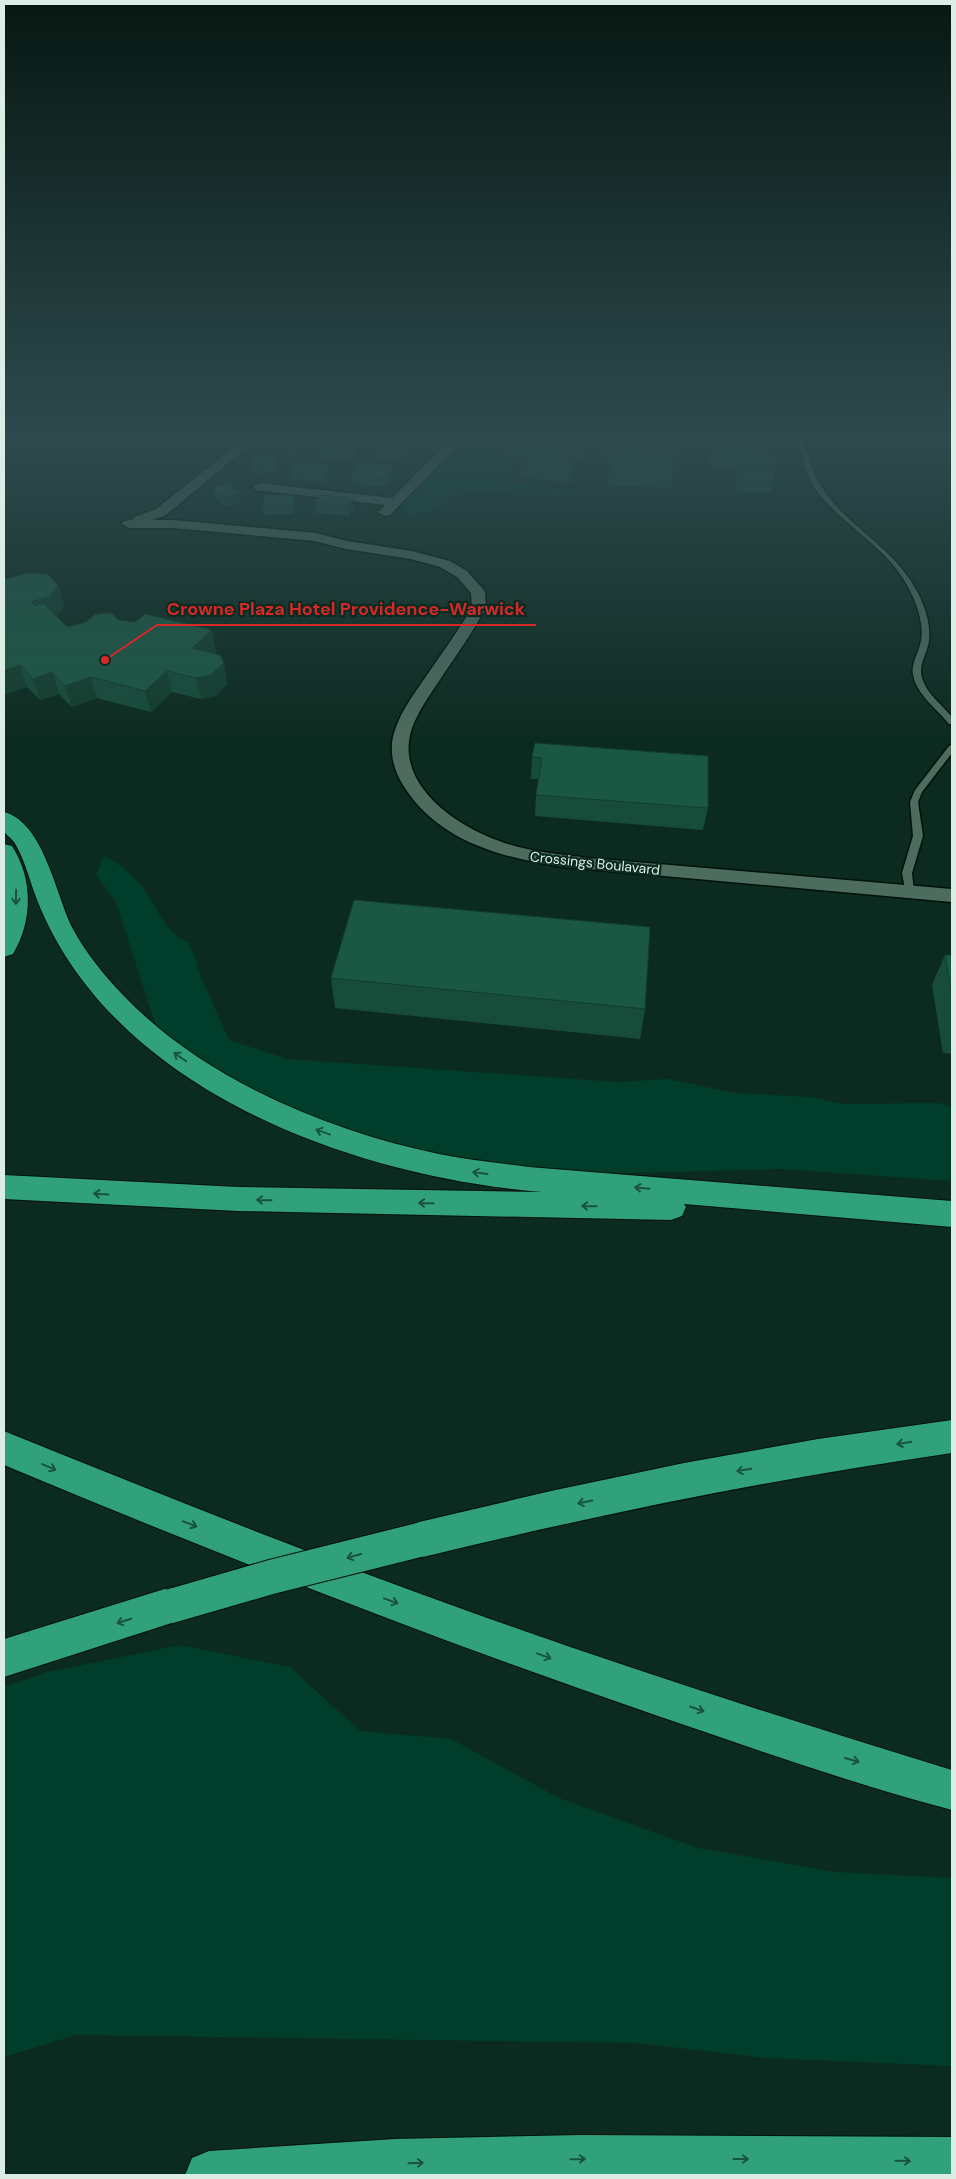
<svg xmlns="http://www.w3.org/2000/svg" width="956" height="2179" viewBox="0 0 956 2179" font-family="'DM Sans',sans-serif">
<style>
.green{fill:#003d2b}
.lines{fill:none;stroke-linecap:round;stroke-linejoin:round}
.service-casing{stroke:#00120a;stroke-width:3}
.minor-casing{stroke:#00120a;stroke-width:3}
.motorway-casing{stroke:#00120a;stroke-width:2}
.service{fill:#4c6c5e;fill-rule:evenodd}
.minor{fill:#4c6c5e;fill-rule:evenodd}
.motorway{fill:#30a17b;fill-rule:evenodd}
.motorway-bridge-casing{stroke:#00120a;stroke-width:36;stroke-linecap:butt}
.motorway-bridge{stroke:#30a17b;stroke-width:34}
.wall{fill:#174c3a}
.shaded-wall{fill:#133e2f}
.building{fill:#1b5843;stroke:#133e2f}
.oneway{stroke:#195440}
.labels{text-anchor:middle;stroke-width:4.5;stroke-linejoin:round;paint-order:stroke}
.far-street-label{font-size:14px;fill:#dcede5;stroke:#0c2b20}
.leader{fill:none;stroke:#d62828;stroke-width:2}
.callout-dot{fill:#d62828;stroke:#0c2b20;stroke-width:2}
.callout-label{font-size:18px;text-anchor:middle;font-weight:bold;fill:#d62828;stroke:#0c2b20;stroke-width:4.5;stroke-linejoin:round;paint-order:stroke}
</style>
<rect width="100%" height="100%" fill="#0c2b20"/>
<g class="green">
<path d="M460 437 495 442V452L518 461 506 472 511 483 550 487 566 490V496L476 493 448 496 440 509 408 516 395 500Z"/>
<path d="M104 856C119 863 133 875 143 888 156 906 167 935 188 942L197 962 199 972 229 1040 287 1059 618 1082 668 1079 735 1093 809 1097 843 1104 939 1103 952 1107V1181L780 1169 561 1175 562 1179 355 1138 253 1097 159 1036 116 902 96 875Z"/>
<path d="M180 1645 290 1667 360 1731 451 1739 559 1798 698 1848 835 1872 952 1878V2066L766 2058 636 2043 76 2035 4 2057V1687L48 1672Z"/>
</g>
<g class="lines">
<defs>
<g id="service">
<path d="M797 436H803C808 453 811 472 821 486 847 528 893 545 918 593 925 607 931 625 929 641 927 654 918 665 922 678 927 694 942 705 952 717V724H949C937 709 917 695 913 675 911 665 917 655 920 645 926 624 915 598 904 580 882 544 841 524 816 490 805 474 802 454 797 436Z"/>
<path d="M952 745V753L922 792 918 802 923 836 912 873 914 892 909 895 906 894 902 873 913 836 910 802 915 790 949 746Z"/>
</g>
<g id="minor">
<path d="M248 436H261L166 515 152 520H173L316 533 347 541 412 551 450 561 467 571 483 589 485 592 486 608C473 631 458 653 443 675 432 692 419 709 412 728 393 784 457 827 502 842 529 852 559 854 588 858L952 889V902L564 867C503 858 438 842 403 785 392 767 388 747 396 727 403 708 416 691 427 675 442 653 458 631 472 608L471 593 457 577 440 567 411 559 346 549 315 541 173 528H129L122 524 124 521 132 520 134 517 156 509Z"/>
<path d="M317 436H367L448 442 457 436 463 440 390 515 385 516 378 512 385 505 255 490 253 487 260 483 392 498 441 449 323 440Z"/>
</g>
<g id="motorway">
<path d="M4 812C44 822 56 896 73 929 86 953 104 975 123 995 203 1079 328 1131 439 1154 469 1160 499 1163 529 1167L952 1201V1227L684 1204 686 1207 682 1216 671 1220 238 1211 4 1199V1175L238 1187 542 1192C346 1176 95 1084 30 880 26 867 21 853 14 842 11 838 5 834 4 831 2 826 4 816 4 812Z"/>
<path d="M4 844 12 846C33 879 33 920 13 954L4 957Z"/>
<path d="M952 1420V1453C772 1479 595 1515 419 1558L406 1553 401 1540 406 1527 419 1522 551 1491 684 1463 818 1439Z"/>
<path d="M4 1431C160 1494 317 1557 476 1614 633 1670 792 1721 952 1770V1810C853 1784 755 1749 658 1716 437 1640 219 1555 4 1465Z"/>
<path d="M171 1587 184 1593 190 1606 184 1619 4 1677V1639Z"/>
<path d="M580 2135 952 2137V2175H185L192 2158 209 2151 395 2139Z"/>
</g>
</defs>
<use href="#service" class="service-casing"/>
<use href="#minor" class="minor-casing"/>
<use href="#motorway" class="motorway-casing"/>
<use href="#service" class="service"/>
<use href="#minor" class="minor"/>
<use href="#motorway" class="motorway"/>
<defs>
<path id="motorway-bridge" d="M171 1606 271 1577 419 1540"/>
</defs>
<use href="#motorway-bridge" class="motorway-bridge-casing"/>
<use href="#motorway-bridge" class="motorway-bridge"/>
</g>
<g class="wall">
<path d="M505 436H586L585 450 582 461 573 460V471L570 482 520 478 521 456 505 455Z"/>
<path d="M600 436H681L678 465H674L671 488 608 485 610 463 598 462Z"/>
<path d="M711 436H765L767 442 764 455 776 465 771 492H738L736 482 738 469 710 468 708 455Z"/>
<path d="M280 439 307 441 308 451 292 456 281 449Z"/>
<path d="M382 441 408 457 401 463 375 457 374 447Z"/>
<path d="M356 442V461L321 462 320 452Z"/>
<path d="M275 454 278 472 253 474 250 456Z"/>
<path d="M328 465 329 475 325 482 292 479 290 469Z"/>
<path d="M351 474 394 476 388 487 352 484Z"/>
<path d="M213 487 239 493 240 503 226 507 215 497Z"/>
<path d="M294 495 295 505 294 514 264 515 263 504Z"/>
<path d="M320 495 354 508 349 516 316 513 315 502Z"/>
<path d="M7 579 64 606 56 616 67 627 118 620 216 651 213 654 224 663 227 684 216 696 201 699 172 692 151 712 97 698 72 707 59 694 40 700 27 687 4 695Z"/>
<path d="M535 743 708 808 703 830 535 816 536 795 538 779H531L532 757Z"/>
<path d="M945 955H952V1054L943 1053 932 985Z"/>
<path d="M331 978 645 1009 640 1039 335 1008Z"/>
</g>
<g class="shaded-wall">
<path d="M583 436H586L585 450 582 461Z"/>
<path d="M307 441 308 451 292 456 290 446Z"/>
<path d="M574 444 573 471 570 482 572 454Z"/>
<path d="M408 447V457L401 463V453Z"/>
<path d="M328 465 329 475 325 482 324 472Z"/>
<path d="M393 466 394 476 388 487 387 477Z"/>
<path d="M239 493 240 503 226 507 224 497Z"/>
<path d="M294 495 295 505 294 514 292 504Z"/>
<path d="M353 498 354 508 349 516 348 506Z"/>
<path d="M58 585 64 606 56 616 37 623 31 602Z"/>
<path d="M212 630 216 651 196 669 192 648Z"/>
<path d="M224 663 227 684 216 696 201 699 196 678Z"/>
<path d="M20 665 27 687 4 695V671Z"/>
<path d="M167 671 172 692 151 712 145 691Z"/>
<path d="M52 672 59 694 40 700 33 679Z"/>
<path d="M91 677 97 698 72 707 65 686Z"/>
</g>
<g class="building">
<path d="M290 436H299L307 441 290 446 280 439Z"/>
<path d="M625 436H681L682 437Z"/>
<path d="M714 436H765L767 442 714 441Z"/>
<path d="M382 441 408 447 401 453 374 447Z"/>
<path d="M524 441 574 444 572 454 521 451Z"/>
<path d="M356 442V451L320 452V443Z"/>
<path d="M611 447 674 449V460L611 458Z"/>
<path d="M275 454 277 462 252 464 250 456Z"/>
<path d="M740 454 773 455 776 465 743 464Z"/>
<path d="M295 462 328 465 324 472 290 469Z"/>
<path d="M358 463 393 466 387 477 351 474Z"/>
<path d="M228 483 239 493 224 497 213 487Z"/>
<path d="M265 495H294L292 504H263Z"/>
<path d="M320 495 353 498 348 506 315 502Z"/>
<path d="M27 573 47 574 58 585 50 596 31 602 35 606 43 603 67 627 86 622 94 615 104 613 113 614 118 620 135 622 145 614 212 630 192 648 220 655 224 663 211 675 196 678 167 671 145 691 91 677 65 686 52 672 33 679 20 665 4 671V576L7 579Z"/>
<path d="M535 743 708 756V808L536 795 542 758 532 757Z"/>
<path d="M354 900 650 927 645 1009 331 978Z"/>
<path d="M945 955H952V996Z"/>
</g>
<defs><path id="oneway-shaft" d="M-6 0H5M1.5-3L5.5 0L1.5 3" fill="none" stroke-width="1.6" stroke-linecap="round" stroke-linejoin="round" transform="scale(1.25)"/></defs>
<g class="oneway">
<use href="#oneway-shaft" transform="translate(16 897) rotate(91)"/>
<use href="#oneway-shaft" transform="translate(180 1057) rotate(-145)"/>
<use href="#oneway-shaft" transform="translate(323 1132) rotate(-160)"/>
<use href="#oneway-shaft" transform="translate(480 1173) rotate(-172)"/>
<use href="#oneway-shaft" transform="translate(642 1188) rotate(-175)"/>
<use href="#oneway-shaft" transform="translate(101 1194) rotate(-177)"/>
<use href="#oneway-shaft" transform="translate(264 1200) rotate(-179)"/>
<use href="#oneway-shaft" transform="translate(426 1203) rotate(-179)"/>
<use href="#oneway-shaft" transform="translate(589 1206) rotate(-179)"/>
<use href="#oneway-shaft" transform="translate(904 1443) rotate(171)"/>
<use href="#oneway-shaft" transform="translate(49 1467) rotate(23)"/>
<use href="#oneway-shaft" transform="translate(744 1470) rotate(170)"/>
<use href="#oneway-shaft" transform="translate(585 1502) rotate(168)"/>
<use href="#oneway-shaft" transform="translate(190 1524) rotate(21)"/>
<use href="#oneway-shaft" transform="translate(354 1556) rotate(165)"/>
<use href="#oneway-shaft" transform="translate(391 1601) rotate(20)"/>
<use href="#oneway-shaft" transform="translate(124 1621) rotate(163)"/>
<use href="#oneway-shaft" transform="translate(544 1656) rotate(20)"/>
<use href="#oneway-shaft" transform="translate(697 1709) rotate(19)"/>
<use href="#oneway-shaft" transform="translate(852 1760) rotate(16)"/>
<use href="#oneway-shaft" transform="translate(578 2159) rotate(-1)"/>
<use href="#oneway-shaft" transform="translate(741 2159)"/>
<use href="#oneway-shaft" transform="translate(903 2161) rotate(1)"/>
<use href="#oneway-shaft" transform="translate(416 2163) rotate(-2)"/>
</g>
<linearGradient id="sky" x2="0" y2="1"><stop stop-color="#071812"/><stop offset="0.59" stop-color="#2e4a4e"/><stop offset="1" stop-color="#2e4a4e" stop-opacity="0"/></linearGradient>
<rect width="956" height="741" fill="url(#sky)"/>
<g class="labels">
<g class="far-street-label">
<text transform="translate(595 863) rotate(6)" y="5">Crossings Boulavard</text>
</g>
</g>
<path class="leader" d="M105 660L157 625H536"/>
<circle class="callout-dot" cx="105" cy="660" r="5"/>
<g class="callout-label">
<text x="346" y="615">Crowne Plaza Hotel Providence-Warwick</text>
</g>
<rect width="956" height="2179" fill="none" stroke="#dcede5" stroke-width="10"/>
</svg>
